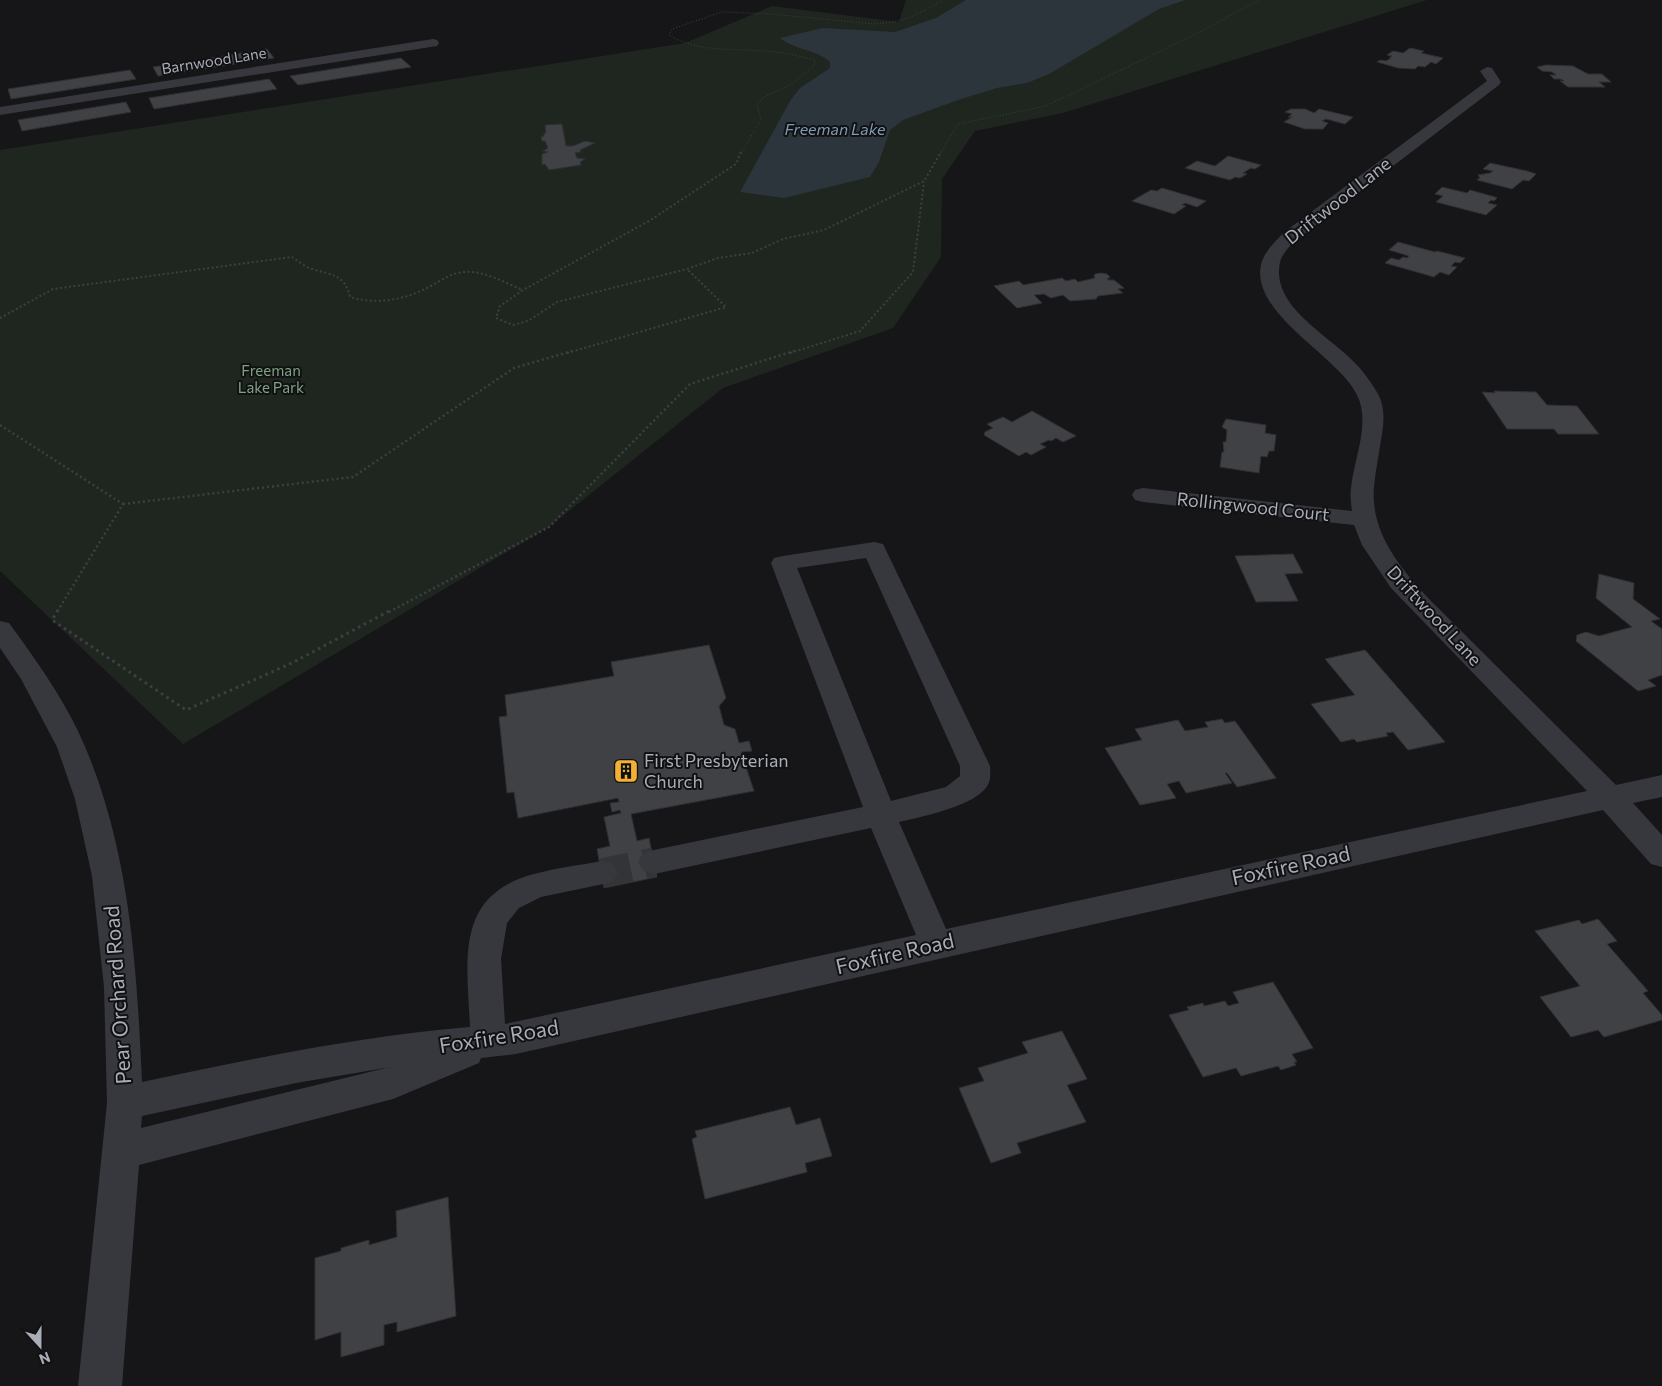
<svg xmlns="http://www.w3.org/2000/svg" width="1662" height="1386" viewBox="0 0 1662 1386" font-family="Commissioner,sans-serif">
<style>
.green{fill:#1e261f}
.water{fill:#2c353c}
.building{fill:#404145;stroke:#303034}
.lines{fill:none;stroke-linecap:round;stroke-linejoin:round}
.minor-tunnel{stroke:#333438;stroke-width:29;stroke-dasharray:29 14;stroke-linecap:butt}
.path-far3{stroke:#3d3f44;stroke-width:1;stroke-dasharray:1 2;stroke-linecap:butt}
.path-far2{stroke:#3d3f44;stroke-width:2;stroke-dasharray:2 2.5;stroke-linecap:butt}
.path-far1{stroke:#3d3f44;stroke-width:2.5;stroke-dasharray:2 3;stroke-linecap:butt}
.path{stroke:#3d3f44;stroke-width:3;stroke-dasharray:2.5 4;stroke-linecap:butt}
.minor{fill:#37383d;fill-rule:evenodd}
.labels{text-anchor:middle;stroke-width:4;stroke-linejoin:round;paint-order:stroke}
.far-street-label{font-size:15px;fill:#a8adb8;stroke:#111113}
.far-park-label{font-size:15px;fill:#7fa381;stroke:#111113}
.far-water-label{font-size:16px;font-style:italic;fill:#7f9bb3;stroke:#111113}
.street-label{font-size:18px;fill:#a8adb8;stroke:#111113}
.poi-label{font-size:18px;fill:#a8adb8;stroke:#111113;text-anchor:start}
.near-street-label{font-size:21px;fill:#a8adb8;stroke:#111113}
</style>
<rect width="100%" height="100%" fill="#161618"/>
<path class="green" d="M906 0H1427L1063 113 975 131 942 179 941 257 893 328 723 388 549 527 183 744 0 571V150L685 43 772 6 899 22Z"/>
<path class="water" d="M966 0H1185L1159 9 1049 74 1027 83 997 88 958 100 903 120 890 130 879 162 870 177 784 198 740 192 790 101 800 88 830 68V62C816 49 794 50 780 38L823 28 895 32 936 18Z"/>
<g class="building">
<path d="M1410 48 1424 51 1421 53 1443 58 1436 64 1431 62 1425 67 1418 66 1415 69 1398 68 1377 62 1380 60 1386 61 1391 58H1389L1392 56 1387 55 1393 51 1403 53Z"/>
<path d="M267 49 274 58 158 76 153 67Z"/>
<path d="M401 58 411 67 298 85 290 76Z"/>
<path d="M1546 65 1573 66 1588 74H1602L1611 82H1599L1605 87H1568L1560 81H1564L1561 79H1554L1550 75H1556L1552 72 1542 71 1537 67Z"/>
<path d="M130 70 136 79 11 99 8 89Z"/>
<path d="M269 79 277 89 154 109 149 98Z"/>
<path d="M126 102 131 112 22 131 18 120Z"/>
<path d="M1291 109H1305L1314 113 1319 109 1353 117 1345 124 1326 119 1322 121 1328 123 1323 129H1305L1284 122 1292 117H1288L1292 114 1285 112Z"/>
<path d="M562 124 566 146H573L585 141 595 143 580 150 581 152 575 153 577 158 585 159 580 162 581 165 549 170 545 164 542 165V154L548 152 543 151 548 148 545 141H542L541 137 544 136V133H546L545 125Z"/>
<path d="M1228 156 1261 165 1255 169 1251 168 1243 173 1247 174 1240 178 1235 177 1230 180 1185 168 1197 161 1215 166Z"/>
<path d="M1490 163 1527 171 1536 174 1529 181 1523 180 1512 189 1477 180 1480 178 1478 175 1490 173 1493 171 1483 169Z"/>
<path d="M1442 187 1467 193 1470 190 1495 197 1497 198 1494 201 1491 200 1488 203 1497 205 1486 215 1436 202 1443 196 1435 194Z"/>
<path d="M1162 188 1206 201 1197 207 1185 203 1182 205 1186 206 1174 214 1132 201 1151 190 1157 191Z"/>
<path d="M1398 242 1435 252 1437 251 1465 258 1460 263 1455 262 1451 266 1457 267 1449 275 1440 272 1434 277 1385 263 1391 258 1399 260 1403 257 1407 258 1409 256 1389 250Z"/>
<path d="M1101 273 1107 274 1110 277 1107 279 1109 280H1114L1124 288 1118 289 1123 293 1098 296 1096 299 1070 301 1063 295 1051 298 1044 294 1034 295 1042 303 1017 308 994 286 1019 281 1023 285 1062 278 1066 281 1075 279 1078 282 1095 278 1094 276 1095 274Z"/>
<path d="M1494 391 1536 392 1547 405 1577 406 1599 434H1558L1554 429H1507L1482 392 1495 393Z"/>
<path d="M1032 411 1076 436 1063 442 1056 438 1051 441 1049 440 1040 444 1046 447 1031 455 1026 452 1019 456 984 435 985 432 993 428 987 424 1003 417 1012 422Z"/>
<path d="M1226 419 1266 425 1265 433 1276 435 1274 451H1269L1267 457 1261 456 1259 473 1220 467 1222 452H1224L1223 442H1226L1227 430 1222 427Z"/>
<path d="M1293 554 1303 573 1285 574 1298 601 1256 602 1235 556Z"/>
<path d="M1599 574 1634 583 1633 599 1660 619 1651 621 1662 629V675L1648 680 1656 686 1638 691 1576 641 1577 635 1586 632 1599 636 1632 627 1596 598Z"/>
<path d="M709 645 726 698 719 706 724 725 735 729 739 743 749 741 752 751 741 752 754 791 631 814 637 841 649 838 657 877 604 888 597 849 610 846 604 817 621 813 620 810 612 812 610 803 619 802 618 798 518 818 514 792 507 793 499 717 507 716 505 695 614 676 611 662Z"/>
<path d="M1365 650 1445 742 1408 750 1393 732 1386 733 1388 736 1357 742 1354 739 1341 742 1311 704 1355 695 1325 659Z"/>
<path d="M1222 719 1225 723 1235 721 1276 778 1237 787 1227 773H1225L1232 783 1186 793 1179 781 1167 784 1176 798 1140 805 1105 748 1142 740 1135 729 1178 720 1185 731 1208 727 1205 722Z"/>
<path d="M1598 919 1617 941 1607 944 1648 991 1643 993 1662 1015V1020L1604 1037 1598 1030 1571 1037 1540 997 1580 986 1535 931 1579 920 1582 924Z"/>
<path d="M1273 982 1313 1048 1292 1054 1297 1062H1294L1296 1065 1281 1070 1278 1066 1241 1076 1236 1068 1203 1077 1169 1015 1189 1010 1187 1007 1203 1003 1204 1006 1225 1001 1228 1006 1239 1003 1233 992Z"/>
<path d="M1062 1031 1087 1079 1067 1085 1086 1122 1017 1143 1021 1153 991 1163 959 1088 984 1081 978 1068 1028 1053 1022 1042Z"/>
<path d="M790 1107 796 1125 820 1118 832 1156 805 1163 807 1172 705 1199 692 1139 697 1137 695 1131Z"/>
<path d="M448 1197 456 1316 397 1332V1322L384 1325V1345L341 1357V1332L315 1340V1258L341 1251V1248L369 1240V1245L397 1237 396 1211Z"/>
</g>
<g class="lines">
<path class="minor-tunnel" d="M602 873 654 862"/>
<g class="path-far3">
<path d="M741 154 761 119 757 105C764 94 777 92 788 86 797 81 805 72 814 66L815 60C798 56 782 52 765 51 732 48 699 53 669 35L672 29 722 12 771 14 874 24 894 22 911 17 944 0"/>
<path d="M940 154 958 124 1046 106 1198 33 1259 0"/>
</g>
<g class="path-far2">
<path d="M741 152 736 164 649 221 523 290 500 306 496 318 513 325 528 321 557 302 687 269 718 258 752 253 783 239 824 230 924 181 941 152"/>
<path d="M0 318 53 289 292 257C298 261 305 267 312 269 331 275 345 274 350 297 376 305 405 300 429 287 440 281 451 273 464 272 484 270 505 283 523 290"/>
<path d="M567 353 726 307 687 269"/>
<path d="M790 353 860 331 913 272 924 182"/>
</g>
<g class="path-far1">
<path d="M0 425 123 504 57 612"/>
<path d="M123 504 353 477 514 368 572 351"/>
<path d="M389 612 549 527 690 384 794 351"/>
</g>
<path class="path" d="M58 610 52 620 186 710 292 663 391 610"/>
<g class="minor">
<path d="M433 39 437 40 439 43 437 46 0 115V107Z"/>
<path d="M1487 67 1492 68 1501 82 1499 85 1295 241C1289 247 1282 254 1280 262 1270 308 1333 337 1358 366 1365 374 1373 385 1378 394 1387 411 1383 428 1380 446 1378 460 1375 474 1374 487 1370 532 1400 568 1429 599L1616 785 1662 775V797L1633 803 1662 835V867L1651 864 1603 810 516 1054 481 1058 479 1063 393 1099 139 1165 122 1386H78L107 1103 104 987 92 876 75 799 57 747 21 679 0 648V621L9 623C37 661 68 705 86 749 130 854 137 969 142 1082 251 1059 359 1036 470 1027 467 961 454 895 534 874 556 868 580 865 602 861L613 864 618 873 613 882 541 897 519 908 507 923 501 959 505 1024 916 935 871 828 654 874 643 871 638 862 643 853 654 850 863 807 771 563 774 558 783 556 874 542 883 544 990 766C990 771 991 777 989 782 982 805 920 817 899 822L946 929 1587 791 1391 588 1362 545 1354 525 1143 502 1135 500 1132 495 1135 490 1143 488 1352 511C1351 503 1350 495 1351 488 1354 458 1371 423 1357 395 1338 355 1246 312 1262 261 1266 250 1276 241 1283 233L1487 81 1480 71ZM866 558 960 766V776L946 787 891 801 797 568ZM391 1067H390L141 1128 142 1116 296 1083Z"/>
</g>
</g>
<defs>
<symbol id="building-square" viewBox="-11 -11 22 22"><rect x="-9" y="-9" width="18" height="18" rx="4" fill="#f2b134" stroke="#111113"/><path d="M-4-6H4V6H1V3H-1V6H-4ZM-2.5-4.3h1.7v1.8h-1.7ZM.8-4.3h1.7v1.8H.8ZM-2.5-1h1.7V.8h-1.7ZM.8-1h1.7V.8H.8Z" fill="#111"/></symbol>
</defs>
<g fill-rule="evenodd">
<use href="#building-square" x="612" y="757" width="28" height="28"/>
</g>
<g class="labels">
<g class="far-street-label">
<text transform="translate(214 61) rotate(-9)" y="5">Barnwood Lane</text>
</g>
<g class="far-park-label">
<text x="271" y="376">Freeman<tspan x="271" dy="17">Lake Park</tspan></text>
</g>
<g class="far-water-label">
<text x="835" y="135">Freeman Lake</text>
</g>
<g class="street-label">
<text transform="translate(1338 201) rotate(-38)" y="6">Driftwood Lane</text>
<text transform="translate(1253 507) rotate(6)" y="6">Rollingwood Court</text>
<text transform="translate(1434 616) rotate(47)" y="6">Driftwood Lane</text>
</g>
<g class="poi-label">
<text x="644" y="767">First Presbyterian<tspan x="644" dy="21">Church</tspan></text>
</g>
<g class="near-street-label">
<text transform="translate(1291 866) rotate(-12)" y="7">Foxfire Road</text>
<text transform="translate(895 954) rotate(-13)" y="7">Foxfire Road</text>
<text transform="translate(118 995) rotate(-94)" y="7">Pear Orchard Road</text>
<text transform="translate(499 1037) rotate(-9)" y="7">Foxfire Road</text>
</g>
</g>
<g transform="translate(40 1346) rotate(159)" stroke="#111113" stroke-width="4" paint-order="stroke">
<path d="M0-4L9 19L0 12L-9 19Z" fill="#a8adb8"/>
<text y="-8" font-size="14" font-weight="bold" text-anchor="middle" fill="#a8adb8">N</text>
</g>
</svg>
